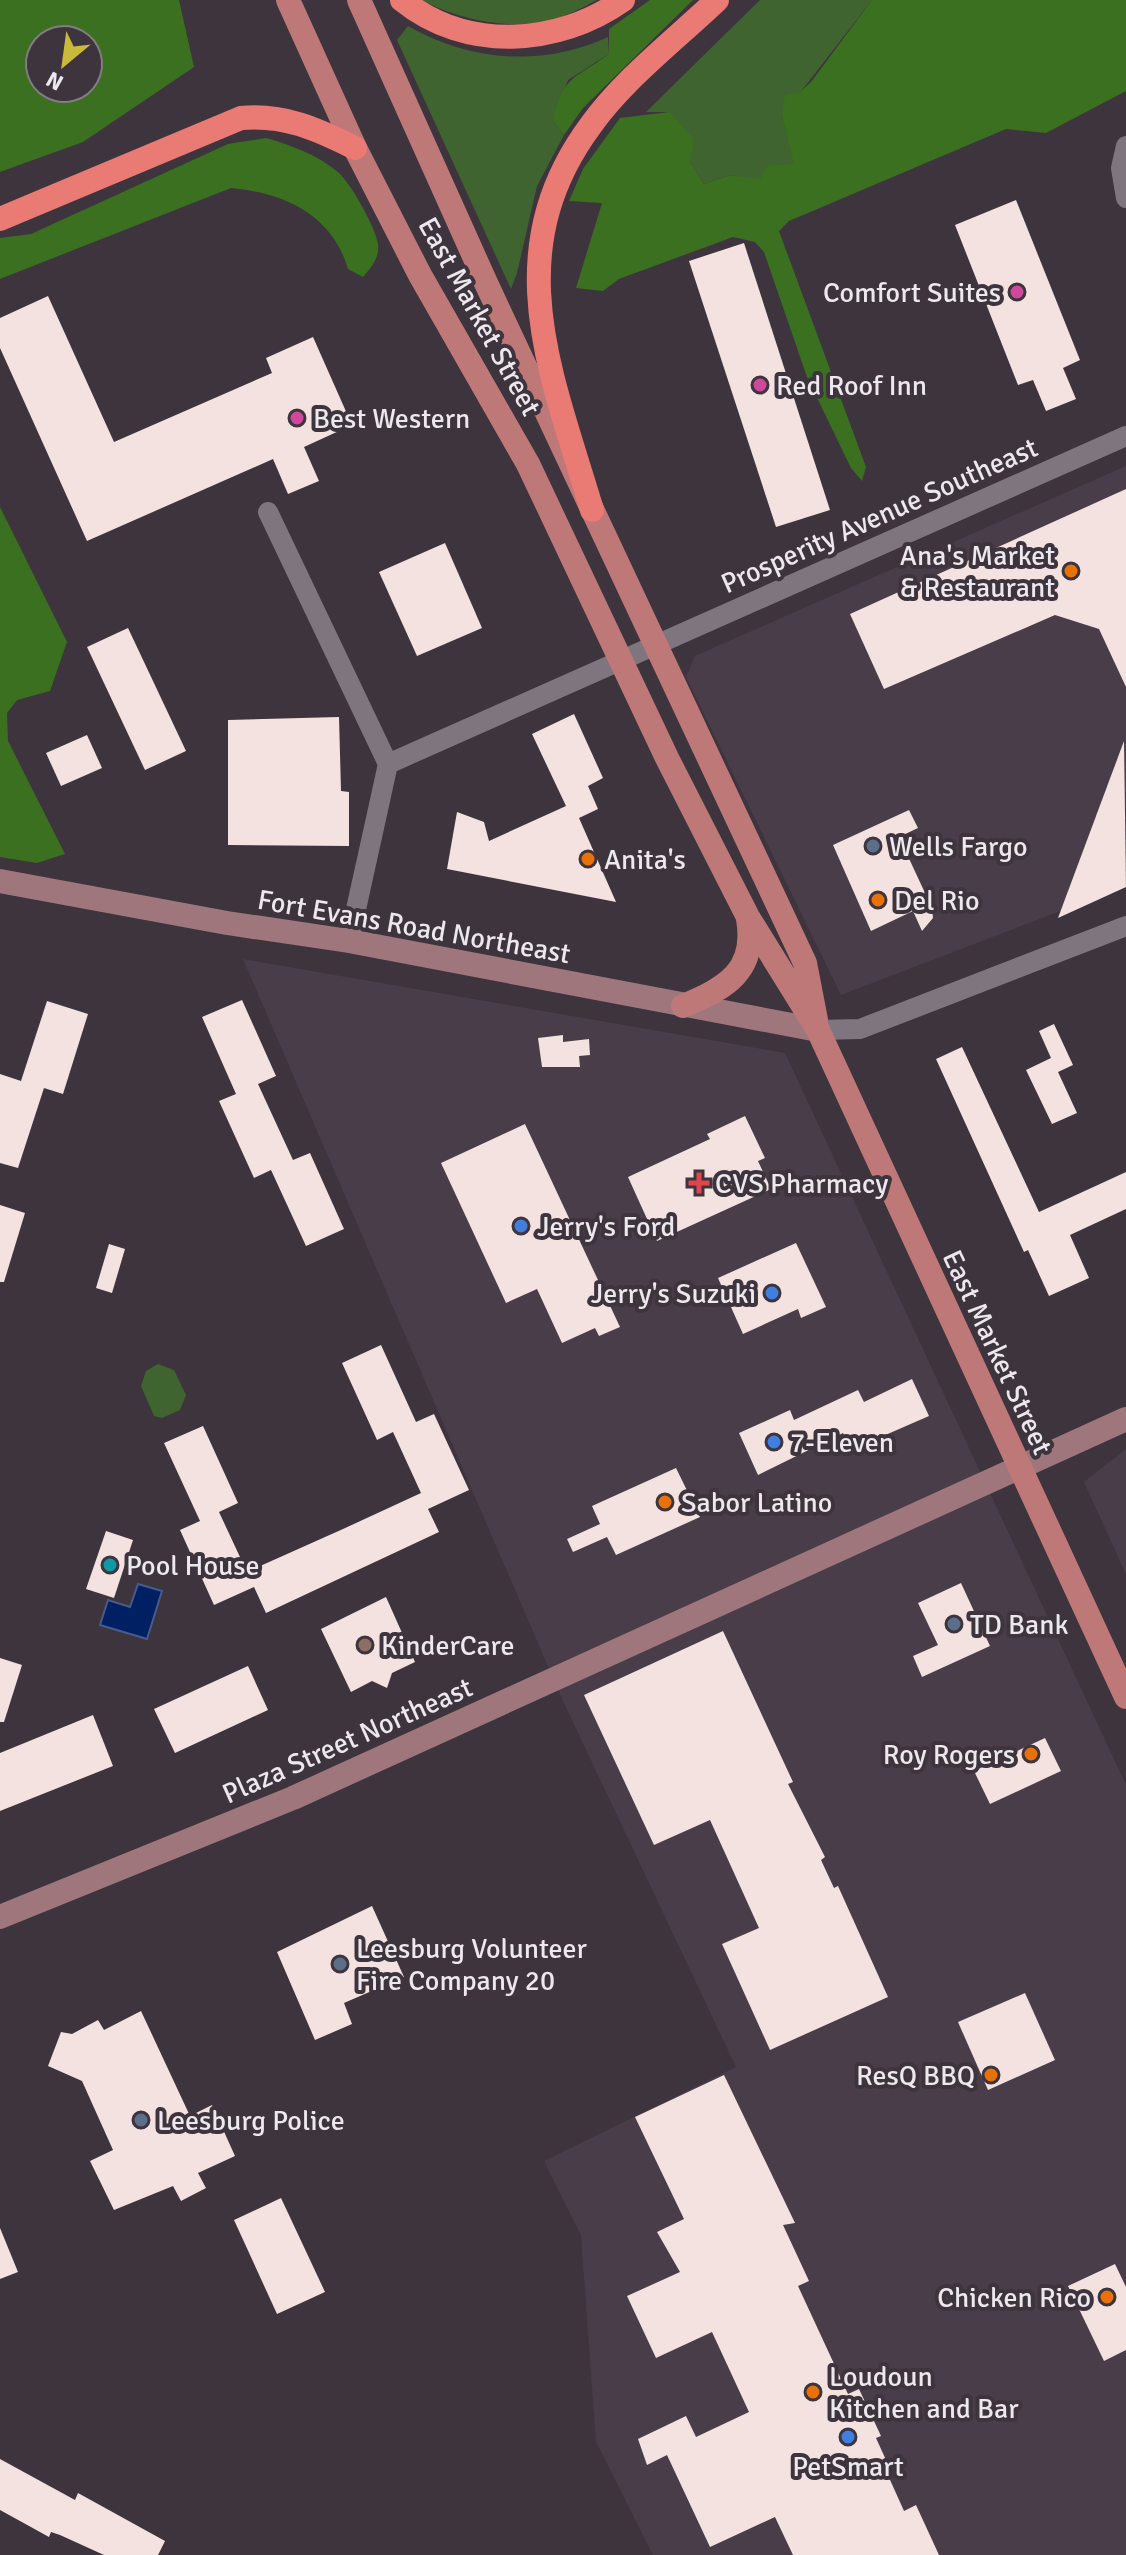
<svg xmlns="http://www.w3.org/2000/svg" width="1126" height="2555" viewBox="0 0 1126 2555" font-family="Signika,sans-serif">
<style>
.built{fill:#4a3d4a}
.green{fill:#406430}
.forest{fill:#3b7020;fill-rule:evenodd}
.water{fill:#002064;stroke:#475c8d;stroke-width:2}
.building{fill:#f3e2e0}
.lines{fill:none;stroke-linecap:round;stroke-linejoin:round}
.street{stroke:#7f757f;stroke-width:20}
.secondary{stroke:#9f767c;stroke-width:24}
.primary{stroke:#bf7878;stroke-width:24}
.highway{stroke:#ea7a74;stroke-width:24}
.hotel-dot{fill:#d1479c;stroke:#3d343d;stroke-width:3}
.food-dot{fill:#e8710a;stroke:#3d343d;stroke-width:3}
.service-dot{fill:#5c6f8a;stroke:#3d343d;stroke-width:3}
.health-dot{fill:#e0444e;stroke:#3d343d;stroke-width:3}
.shop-dot{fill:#3f7fe0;stroke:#3d343d;stroke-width:3}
.culture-dot{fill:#0f9aa8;stroke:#3d343d;stroke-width:3}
.education-dot{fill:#8d6e63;stroke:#3d343d;stroke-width:3}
.labels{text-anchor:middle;stroke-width:8;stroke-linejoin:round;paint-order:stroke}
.poi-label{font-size:28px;fill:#ede8ed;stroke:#3d343d;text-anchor:start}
.street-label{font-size:28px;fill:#ede8ed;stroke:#3d343d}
</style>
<rect width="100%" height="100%" fill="#3d343d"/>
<g class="built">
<path d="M1126 466V886L841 995 686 677 695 656Z"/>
<path d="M243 959 785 1053 1126 1785V2555H653L596 2442 581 2235 544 2161 736 2067 563 1701Z"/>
<path d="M1126 1449V1574L1084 1482Z"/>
</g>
<g class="green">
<path d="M422 0H597C578 10 555 22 532 24 498 27 452 17 422 0Z"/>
<path d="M760 0H872L782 116 795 164 761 180 730 175 704 184 690 162 669 112H646Z"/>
<path d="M408 26C470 62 543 67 608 37L609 54 568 80 553 121 564 135 537 186 517 273 511 289 397 40Z"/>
<path d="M158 1364 174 1370 186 1395 180 1410 162 1418 154 1416 141 1386 146 1371Z"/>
</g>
<g class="forest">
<path d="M0 0H179L194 67 83 142 0 172ZM40 40H88V88H40Z"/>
<path d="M650 0H693L583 108 564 135 553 121C564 74 574 80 609 54V29Z"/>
<path d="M872 0H1126V91L1046 133 1006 129 789 221 779 231 866 467 862 481 851 468 807 377 764 252 755 242 733 237 619 279 603 291 576 288 602 203 569 201 583 169 620 118 669 112 694 139 690 162 704 184 730 175 760 179 768 166 794 164 782 116 785 95 800 92 811 82Z"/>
<path d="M266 138C291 145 320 156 339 173 351 184 376 228 378 244 380 257 371 268 363 277L348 269C332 214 283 193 231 188L0 279V238L31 234 228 144Z"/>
<path d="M0 507 67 642 50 691 17 700 7 713 8 741 65 854 37 863 0 857Z"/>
</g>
<path class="water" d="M138 1584 162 1591 147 1639 100 1625 108 1600 130 1607Z"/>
<g class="building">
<path d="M1016 200 1080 360 1063 368 1076 399 1046 411 1033 380 1018 385 955 225Z"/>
<path d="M744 243 830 510 776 527 689 261Z"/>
<path d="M48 296 114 442 272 373 266 358 313 337 352 425 304 447 319 481 288 494 273 459 87 541 0 348V318Z"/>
<path d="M1126 489V687L1099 629 1055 615 884 689 850 614Z"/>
<path d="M445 543 482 628 417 656 379 572Z"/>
<path d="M128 628 186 751 145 770 87 647Z"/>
<path d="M574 714 603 778 588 786 598 809 579 818 616 902 447 869 457 812 484 822 489 841 566 806 532 734Z"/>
<path d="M339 717 341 791 349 792V846L228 845V720Z"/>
<path d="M87 735 102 768 61 786 46 753Z"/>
<path d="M1124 741 1126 887 1058 918Z"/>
<path d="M909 810 918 828 899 837 932 908 933 918 922 931 913 911 871 931 833 845Z"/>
<path d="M242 1000 276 1076 258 1084 293 1160 310 1153 344 1229 306 1246 271 1170 254 1178 219 1101 236 1094 202 1017Z"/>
<path d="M47 1001 88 1014 63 1094 44 1088 18 1168 0 1163V1074L21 1081Z"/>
<path d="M1054 1024 1073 1065 1058 1072 1077 1113 1052 1124 1026 1070 1051 1058 1039 1031Z"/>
<path d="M563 1035V1042L589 1039 590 1055 579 1056 580 1067H542L538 1038Z"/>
<path d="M962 1047 1039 1212 1126 1172V1209L1070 1235 1089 1278 1049 1296 1028 1250 1024 1252 936 1059Z"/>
<path d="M745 1116 765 1158 758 1161 771 1189 657 1241 628 1177 710 1139 707 1134Z"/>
<path d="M525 1124 620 1327 599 1336 595 1328 562 1343 537 1289 506 1303 441 1163Z"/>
<path d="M0 1205 25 1213 4 1282H0Z"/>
<path d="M796 1243 826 1307 801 1318 798 1309 743 1334 718 1278Z"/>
<path d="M109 1244 125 1249 112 1293 96 1288Z"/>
<path d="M381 1345 416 1422 434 1414 469 1490 428 1509 439 1532 266 1613 254 1587 214 1605 180 1530 200 1521 164 1443 203 1426 238 1503 219 1512 247 1572 343 1529 421 1493 393 1432 377 1440 342 1363Z"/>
<path d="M912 1379 929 1416 851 1450 843 1433 758 1475 739 1433 790 1410 794 1420 858 1390 864 1402Z"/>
<path d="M676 1468 700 1517 616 1555 607 1537 573 1552 567 1539 600 1524 592 1506Z"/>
<path d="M106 1531 133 1540 114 1598 86 1589Z"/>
<path d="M961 1583 990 1646 922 1677 913 1656 938 1645 918 1603Z"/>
<path d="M386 1597 415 1662 392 1673 387 1688 372 1681 351 1692 321 1629Z"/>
<path d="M723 1631 793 1782 788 1784 825 1857 821 1860 834 1888 838 1886 888 1997 770 2050 722 1944 759 1928 710 1820 654 1845 584 1695Z"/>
<path d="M0 1658 22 1665 4 1722H0Z"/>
<path d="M248 1666 268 1710 175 1753 154 1709Z"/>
<path d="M93 1715 113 1766 0 1811V1753Z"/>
<path d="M1045 1738 1061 1771 990 1804 974 1771Z"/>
<path d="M372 1906 404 1977 344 2003 352 2024 315 2040 277 1952Z"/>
<path d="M1025 1993 1055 2060 988 2090 958 2022Z"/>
<path d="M141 2011 190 2116 212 2105 235 2156 198 2173 206 2188 181 2201 173 2186 114 2210 90 2161 113 2150 82 2081 48 2066 61 2032 72 2034 98 2020 104 2030Z"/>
<path d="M724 2075 795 2223 783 2225 809 2281 798 2286 848 2394 859 2389 881 2436 876 2438 886 2460 882 2462 904 2511 916 2505 939 2555H793L775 2517 710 2547 667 2455 647 2465 638 2439 686 2416 696 2437 749 2412 712 2332 656 2358 627 2296 680 2272 657 2232 684 2219 635 2117Z"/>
<path d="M281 2198 325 2292 277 2314 234 2220Z"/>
<path d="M0 2228 18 2272 0 2279Z"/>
<path d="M1115 2264 1126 2287V2350L1104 2361 1068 2286Z"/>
<path d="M0 2459 75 2500 78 2493 165 2541 158 2555H104L60 2535 51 2532 49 2537 0 2510Z"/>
</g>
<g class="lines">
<g class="street">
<path d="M1126 146 1121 168 1126 198"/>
<path d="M268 512 388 764"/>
<path d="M349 941 388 764 1126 436"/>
<path d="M818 1030 860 1029 1126 926"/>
</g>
<g class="secondary">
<path d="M0 881 227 923 349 941 818 1030"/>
<path d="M0 1917 293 1798 1126 1419"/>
</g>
<g class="primary">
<path d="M288 0 355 148 420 275 528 464 667 758 748 917 818 1030 1126 1697"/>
<path d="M359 0 486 283 805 963 816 1020"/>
<path d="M683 1006C726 988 757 971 748 919"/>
</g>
<g class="highway">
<path d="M402 0C466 52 558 46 623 0"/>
<path d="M0 219 241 118C284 114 317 129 355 148"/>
<path d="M592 510C552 375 496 253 591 125 625 78 675 40 717 0"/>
</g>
</g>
<g class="hotel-dot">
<circle cx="1017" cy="292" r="8"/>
<circle cx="760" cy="385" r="8"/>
<circle cx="297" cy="418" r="8"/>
</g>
<g class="food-dot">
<circle cx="1071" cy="571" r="8"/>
<circle cx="588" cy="859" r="8"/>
<circle cx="878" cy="900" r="8"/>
<circle cx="665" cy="1502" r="8"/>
<circle cx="1031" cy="1754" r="8"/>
<circle cx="991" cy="2075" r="8"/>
<circle cx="1107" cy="2297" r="8"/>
<circle cx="813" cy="2392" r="8"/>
</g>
<g class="service-dot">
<circle cx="873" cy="846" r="8"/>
<circle cx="954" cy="1624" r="8"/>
<circle cx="340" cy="1964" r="8"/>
<circle cx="141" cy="2120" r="8"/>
</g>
<path class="health-dot" d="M695 1171h8v8h8v8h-8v8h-8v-8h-8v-8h8z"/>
<g class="shop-dot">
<circle cx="521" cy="1226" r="8"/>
<circle cx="772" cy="1293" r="8"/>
<circle cx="774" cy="1442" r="8"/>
<circle cx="848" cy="2437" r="8"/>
</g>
<circle class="culture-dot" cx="110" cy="1565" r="8"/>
<circle class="education-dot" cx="365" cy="1645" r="8"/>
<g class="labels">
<g class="poi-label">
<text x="1001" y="302" text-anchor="end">Comfort Suites</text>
<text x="776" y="395">Red Roof Inn</text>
<text x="313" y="428">Best Western</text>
<text x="1055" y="565" text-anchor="end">Ana's Market<tspan x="1055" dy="32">&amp; Restaurant</tspan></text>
<text x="889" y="856">Wells Fargo</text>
<text x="604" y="869">Anita's</text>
<text x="894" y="910">Del Rio</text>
<text x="715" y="1193">CVS Pharmacy</text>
<text x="537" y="1236">Jerry's Ford</text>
<text x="756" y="1303" text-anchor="end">Jerry's Suzuki</text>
<text x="790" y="1452">7-Eleven</text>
<text x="681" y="1512">Sabor Latino</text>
<text x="126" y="1575">Pool House</text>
<text x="970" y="1634">TD Bank</text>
<text x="381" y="1655">KinderCare</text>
<text x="1015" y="1764" text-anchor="end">Roy Rogers</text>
<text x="356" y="1958">Leesburg Volunteer<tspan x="356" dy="32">Fire Company 20</tspan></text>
<text x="975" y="2085" text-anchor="end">ResQ BBQ</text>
<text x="157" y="2130">Leesburg Police</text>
<text x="1091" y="2307" text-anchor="end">Chicken Rico</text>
<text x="829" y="2386">Loudoun<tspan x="829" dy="32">Kitchen and Bar</tspan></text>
<text x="848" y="2476" text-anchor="middle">PetSmart</text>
</g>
<g class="street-label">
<text transform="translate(480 316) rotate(61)" y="10">East Market Street</text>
<text transform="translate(879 515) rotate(-24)" y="10">Prosperity Avenue Southeast</text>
<text transform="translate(414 926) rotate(10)" y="10">Fort Evans Road Northeast</text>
<text transform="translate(998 1352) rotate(65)" y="10">East Market Street</text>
<text transform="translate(347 1740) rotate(-24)" y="10">Plaza Street Northeast</text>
</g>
</g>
<g transform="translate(64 64) rotate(209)"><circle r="38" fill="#3d343d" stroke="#837c83" stroke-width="2"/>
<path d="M0-6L14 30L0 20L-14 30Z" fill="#caba3a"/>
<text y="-12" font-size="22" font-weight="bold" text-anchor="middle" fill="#ede8ed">N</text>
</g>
</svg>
